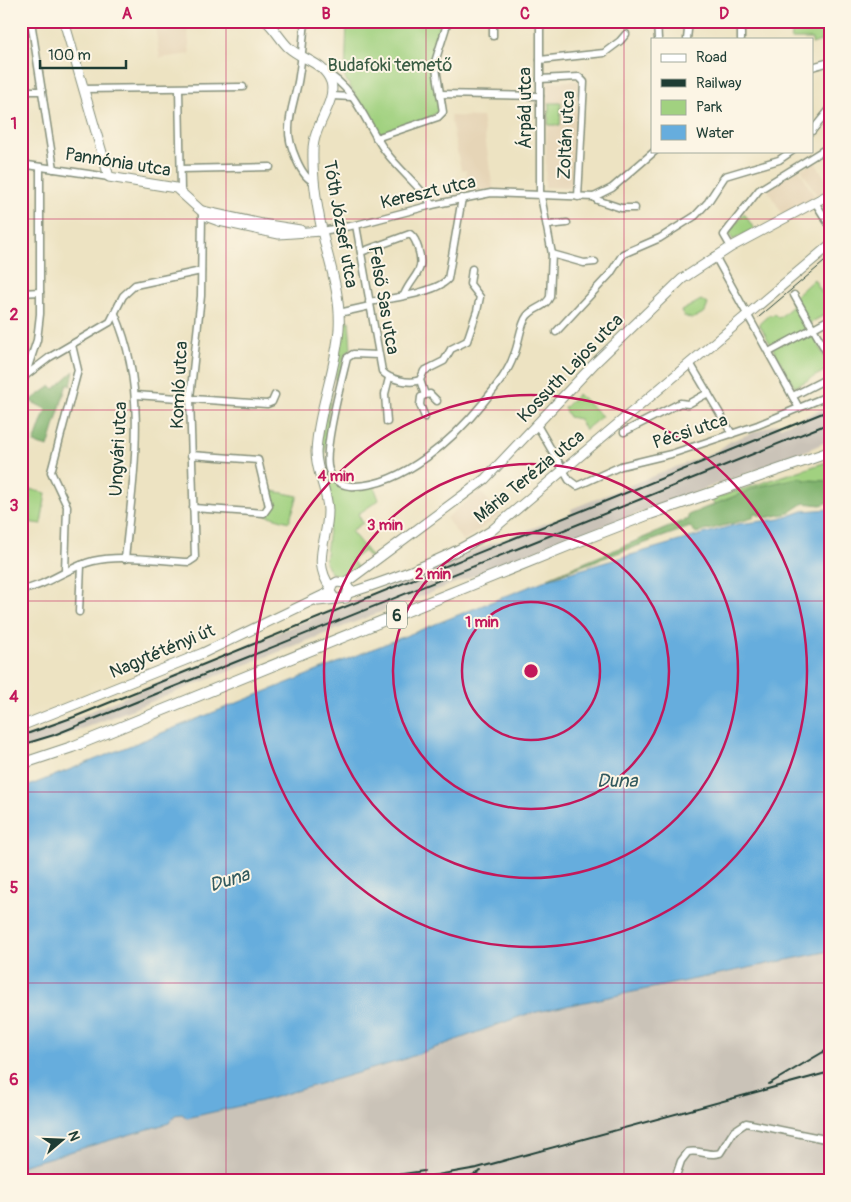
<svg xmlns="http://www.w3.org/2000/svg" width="851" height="1202" viewBox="0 0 851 1202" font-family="Pangolin,sans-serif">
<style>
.built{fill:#e6d5b7}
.industrial{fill:#cac3b8}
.green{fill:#a1d180;stroke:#60875a}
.forest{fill:#80b36e;stroke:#507851}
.water{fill:#66addd;stroke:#427588}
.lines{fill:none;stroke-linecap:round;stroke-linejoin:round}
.minor-casing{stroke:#86907b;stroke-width:9}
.tertiary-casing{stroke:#86907b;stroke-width:11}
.secondary-casing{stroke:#86907b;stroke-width:11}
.primary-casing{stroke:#86907b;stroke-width:12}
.minor{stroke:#fff;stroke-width:6}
.tertiary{stroke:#fff;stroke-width:9}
.secondary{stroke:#fff;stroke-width:9}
.primary{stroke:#fff;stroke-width:10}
.tram{stroke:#1f3d34;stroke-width:1}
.rail{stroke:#1f3d34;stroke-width:2}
.grid{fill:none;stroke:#c2185b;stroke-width:1;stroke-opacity:0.55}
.ring{fill:none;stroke:#c2185b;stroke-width:2.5}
.labels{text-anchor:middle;stroke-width:4;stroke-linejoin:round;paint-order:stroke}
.shield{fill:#fcf5e5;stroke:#617469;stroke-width:1}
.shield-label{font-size:16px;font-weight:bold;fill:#1f3d34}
.park-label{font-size:18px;fill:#395b43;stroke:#fcf5e5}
.street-label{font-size:18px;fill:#1f3d34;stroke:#fcf5e5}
.water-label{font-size:19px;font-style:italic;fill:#31595e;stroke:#fcf5e5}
.centre{fill:#c2185b;stroke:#fcf5e5;stroke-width:2.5}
.ring-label{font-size:15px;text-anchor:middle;font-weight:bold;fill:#c2185b;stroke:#fcf5e5;stroke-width:4;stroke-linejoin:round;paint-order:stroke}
.neatline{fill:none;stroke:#c2185b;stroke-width:2}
.grid-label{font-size:16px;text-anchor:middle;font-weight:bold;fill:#c2185b}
</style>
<rect width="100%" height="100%" fill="#fcf5e5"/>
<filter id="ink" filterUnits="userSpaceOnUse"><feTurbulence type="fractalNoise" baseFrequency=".02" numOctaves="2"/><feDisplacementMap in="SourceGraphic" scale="10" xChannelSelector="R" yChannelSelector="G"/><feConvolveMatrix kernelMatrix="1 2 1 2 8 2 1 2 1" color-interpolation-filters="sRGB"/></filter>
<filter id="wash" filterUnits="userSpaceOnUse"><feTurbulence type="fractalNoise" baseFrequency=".0096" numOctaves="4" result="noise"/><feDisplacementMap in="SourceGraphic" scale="20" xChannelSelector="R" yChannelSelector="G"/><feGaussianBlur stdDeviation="1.12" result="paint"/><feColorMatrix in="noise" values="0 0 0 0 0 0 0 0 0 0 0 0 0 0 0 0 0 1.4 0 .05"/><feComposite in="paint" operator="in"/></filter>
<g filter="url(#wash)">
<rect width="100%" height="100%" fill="#ede3c2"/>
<g class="built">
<path d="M154 21H187L190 54 160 58Z"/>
<path d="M579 81 574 188 545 187 548 82Z"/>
<path d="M450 116 482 117 493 189 470 192 466 170H461Z"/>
<path d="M815 162 830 186V188L817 196 801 169Z"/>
<path d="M799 169 815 197 783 215 767 189Z"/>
<path d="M480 491 501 515 463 541 446 518Z"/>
</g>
<g class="industrial">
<path d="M830 406V440L797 455 552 545 56 739 21 750V737L51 728 462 555 572 513 571 509 718 450 731 441 778 423 780 427Z"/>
<path d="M830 951V1181H21V1166L169 1123 175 1115 182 1114 188 1118 261 1101 399 1061 527 1014Z"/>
</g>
<g class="green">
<path d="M347 21H445L434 60 441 109C433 119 392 132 378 133L345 78Z"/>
<path d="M794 26 824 32 821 41 812 44V39H791Z"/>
<path d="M549 103H561L560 125H548Z"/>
<path d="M744 213 754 229 733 240 729 233Z"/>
<path d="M814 279 830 306V312L808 324 830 368 795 387 759 324 770 314 771 316 774 314 779 318 793 306 790 301Z"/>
<path d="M701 300 708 304 705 312 692 319 684 316 681 311Z"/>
<path d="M341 314H345L347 322 349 321 351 349 345 354 339 379 335 380Z"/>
<path d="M329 391 332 392 327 420H330C326 446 318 466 339 485L374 486 379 500 358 514 363 523 351 531 372 557 371 559 364 551 352 560 358 568 344 577 331 573 325 563 331 512 318 455Z"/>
<path d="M578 394 602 416 585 430 579 419 569 417 564 408Z"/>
<path d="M830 461V481L803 480 757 487 714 505 712 499Z"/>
<path d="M21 487 46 493 41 524 21 521Z"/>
<path d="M268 490 298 496 289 522 262 514 269 513 271 501Z"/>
</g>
<g class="forest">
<path d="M74 371 71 386 67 384 48 447 34 443 46 409 30 401 51 386 54 389Z"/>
<path d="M802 477 804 480 830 481V502L821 505 804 503 789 513 765 518 754 513 753 518 696 533 690 527 548 578 688 519V515L757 487Z"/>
</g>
<path class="water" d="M830 509V951L527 1014 399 1061 261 1101 187 1118 182 1114 175 1115 169 1123 21 1166V789L551 578 738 524 780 519 803 511Z"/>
</g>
<g filter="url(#ink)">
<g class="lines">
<defs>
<g id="minor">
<path d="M31 21 54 169"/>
<path d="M305 21C303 39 302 58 299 76 297 93 289 111 289 129 288 143 301 179 315 182"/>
<path d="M657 21 658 39"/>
<path d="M741 21V39"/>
<path d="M493 36V21"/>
<path d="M687 39 689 21"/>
<path d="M540 60 604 53 620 41 626 34"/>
<path d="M812 67 830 62"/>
<path d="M326 73C356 88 367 127 386 152 400 171 419 185 432 205"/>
<path d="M540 79 579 77 584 82 578 197"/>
<path d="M83 89 243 87"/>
<path d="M179 89 181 191"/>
<path d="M21 91H42"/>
<path d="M440 94 540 96"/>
<path d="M332 96 352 97"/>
<path d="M812 131 830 109"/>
<path d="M376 138 438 117 443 112 435 62 448 21"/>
<path d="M21 164 109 177"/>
<path d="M181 169 270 167"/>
<path d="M594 197 597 200 621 208H635"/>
<path d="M815 202 830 226"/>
<path d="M356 225 382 371C389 380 410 384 420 380"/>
<path d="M547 225 567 223"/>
<path d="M322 231 356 225 432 205 491 193 594 197 612 188 655 151"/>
<path d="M731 247 724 235 726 232 759 190 830 146"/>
<path d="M361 252 410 234C415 238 416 242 418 248 426 273 413 274 404 295"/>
<path d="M552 254 584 263 595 262"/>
<path d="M715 256 799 408"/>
<path d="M21 293 40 292"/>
<path d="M794 295 830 358"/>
<path d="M369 302C388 299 436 293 448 279L462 198"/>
<path d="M339 313 370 306"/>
<path d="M115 314C149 391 133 478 125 559"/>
<path d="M556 332 610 274 623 254 660 238 695 216 708 202 725 176 779 160 792 151"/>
<path d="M769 352 830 319"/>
<path d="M378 355 353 354 347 358C342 379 322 452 329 470 333 482 344 487 356 486 403 485 455 438 483 403 495 388 508 373 514 355 519 344 520 325 527 316 534 307 545 308 550 297L552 254 540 191V21"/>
<path d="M690 363 732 434"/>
<path d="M25 376 50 357 110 322 123 296 135 285 201 271"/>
<path d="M21 388 37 340 40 314V167"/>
<path d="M135 395 267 404 272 402 275 395"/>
<path d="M425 395 420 380 424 371 444 361 451 349 467 341 477 311 480 297 470 284 472 269"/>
<path d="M425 395 430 394 437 401"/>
<path d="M793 396 830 377"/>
<path d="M425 417 420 405 421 397 425 395"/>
<path d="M387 422 385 394 389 378"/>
<path d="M537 425 569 480 577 486 621 466 671 454 758 425 830 395"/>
<path d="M624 432 680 403 688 404 708 393"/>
<path d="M191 455 258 460 269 506 264 513 193 508"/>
<path d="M65 572 67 506 51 472 78 370 72 345"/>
<path d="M21 590C47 586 68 567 93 561 122 554 159 561 189 562L195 558 190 398 201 296 202 211"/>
<path d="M79 612 81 565"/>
<path d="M507 1180 511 1181"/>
<path d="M680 1181 676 1176 681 1161 688 1152C699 1149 709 1157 720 1153L734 1131 746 1123 830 1140"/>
</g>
<g id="tertiary">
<path d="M64 21 109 177 176 188 208 217 219 221 279 234 322 231"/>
<path d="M266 21C275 29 280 39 288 47 302 60 324 62 331 82 337 102 313 126 313 150 312 180 318 214 325 244 332 271 341 300 339 329 336 371 318 411 316 452 316 473 328 491 328 511 328 541 311 561 331 588"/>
<path d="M202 211 262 224 300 230"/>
</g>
<g id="secondary">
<path d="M345 583 485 479 595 363 682 279 731 247 830 194"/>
<path d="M349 593C397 578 449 558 491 531L830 245"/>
<path d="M318 601 346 598 349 589 345 583 337 582 332 585 330 592 335 599"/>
<path d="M21 726 203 653 330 592"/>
</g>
<path id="primary" d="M21 764 72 747 577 542 647 515 830 452"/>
</defs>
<use href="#minor" class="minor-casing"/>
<use href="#tertiary" class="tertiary-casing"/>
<use href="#secondary" class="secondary-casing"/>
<use href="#primary" class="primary-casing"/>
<use href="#minor" class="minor"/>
<use href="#tertiary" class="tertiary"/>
<use href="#secondary" class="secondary"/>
<use href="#primary" class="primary"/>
<path class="tram" d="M759 317 830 257"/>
<g class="rail">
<path d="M21 736 74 717 830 410"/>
<path d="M21 745 54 735 830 423"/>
<path d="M769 1084 830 1048"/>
<path d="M354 1181 424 1171"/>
<path d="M403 1181 477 1168 830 1072"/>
<path d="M461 1181 481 1171"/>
</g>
</g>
</g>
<path class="grid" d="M226 21V1181M426 21V1181M624 21V1181M21 219H830M21 410H830M21 601H830M21 792H830M21 983H830"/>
<g class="ring">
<circle cx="531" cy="671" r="69"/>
<circle cx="531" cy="671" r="138"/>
<circle cx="531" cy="671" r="207"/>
<circle cx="531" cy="671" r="276"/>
</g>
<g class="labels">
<rect class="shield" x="387" y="601.5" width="20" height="27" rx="4"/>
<g class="shield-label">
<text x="397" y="621">6</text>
</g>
<g class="park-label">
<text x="390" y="71">Budafoki temető</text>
</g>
<g class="street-label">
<text transform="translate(525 108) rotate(-90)" y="6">Árpád utca</text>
<text transform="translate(566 135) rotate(-87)" y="6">Zoltán utca</text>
<text transform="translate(118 162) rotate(9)" y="6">Pannónia utca</text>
<text transform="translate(428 192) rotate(-13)" y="6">Kereszt utca</text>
<text transform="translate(341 224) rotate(80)" y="6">Tóth József utca</text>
<text transform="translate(384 300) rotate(80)" y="6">Felső Sas utca</text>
<text transform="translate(570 368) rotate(-46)" y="6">Kossuth Lajos utca</text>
<text transform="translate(179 385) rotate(-87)" y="6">Komló utca</text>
<text transform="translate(690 431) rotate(-18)" y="6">Pécsi utca</text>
<text transform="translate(118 449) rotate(-87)" y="6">Ungvári utca</text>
<text transform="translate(529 476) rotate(-39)" y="6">Mária Terézia utca</text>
<text transform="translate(162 651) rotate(-23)" y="6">Nagytétényi út</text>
</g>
<g class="water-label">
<text x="617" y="787">Duna</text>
<text transform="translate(229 879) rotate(-17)" y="7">Duna</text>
</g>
</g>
<circle cx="531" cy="671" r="8" class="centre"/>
<g class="ring-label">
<text x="336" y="481">4 min</text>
<text x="385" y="530">3 min</text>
<text x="433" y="579">2 min</text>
<text x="482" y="627">1 min</text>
</g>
<rect width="851" height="1202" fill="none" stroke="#fcf5e5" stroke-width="55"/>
<rect x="651" y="38" width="162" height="115" fill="#fcf5e5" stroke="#a4ab9e"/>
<rect x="661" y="54" width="25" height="8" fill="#ffffff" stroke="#a4ab9e"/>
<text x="696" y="62" font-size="15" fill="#1f3d34">Road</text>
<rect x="661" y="79" width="25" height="8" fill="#1f3d34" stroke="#a4ab9e"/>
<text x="696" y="88" font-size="15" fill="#1f3d34">Railway</text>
<rect x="661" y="100" width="25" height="15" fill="#a1d180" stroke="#a4ab9e"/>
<text x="696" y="112" font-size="15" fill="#1f3d34">Park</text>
<rect x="661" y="125" width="25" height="15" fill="#66addd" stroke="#a4ab9e"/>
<text x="696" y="138" font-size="15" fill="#1f3d34">Water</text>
<g transform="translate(62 1140) rotate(71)" stroke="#fcf5e5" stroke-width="4" paint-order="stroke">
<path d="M0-4L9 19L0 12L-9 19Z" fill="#1f3d34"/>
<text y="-8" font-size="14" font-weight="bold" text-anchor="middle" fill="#1f3d34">N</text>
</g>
<path d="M40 60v8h86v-8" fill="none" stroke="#1f3d34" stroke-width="2.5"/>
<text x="48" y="60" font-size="15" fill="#1f3d34" stroke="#fcf5e5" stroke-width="4" paint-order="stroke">100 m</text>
<rect x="28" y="28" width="796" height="1146" class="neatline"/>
<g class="grid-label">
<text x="127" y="19">A</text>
<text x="326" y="19">B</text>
<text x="525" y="19">C</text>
<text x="724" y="19">D</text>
<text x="14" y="129">1</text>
<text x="14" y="320">2</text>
<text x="14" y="511">3</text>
<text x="14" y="702">4</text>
<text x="14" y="893">5</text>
<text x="14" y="1085">6</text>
</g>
</svg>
